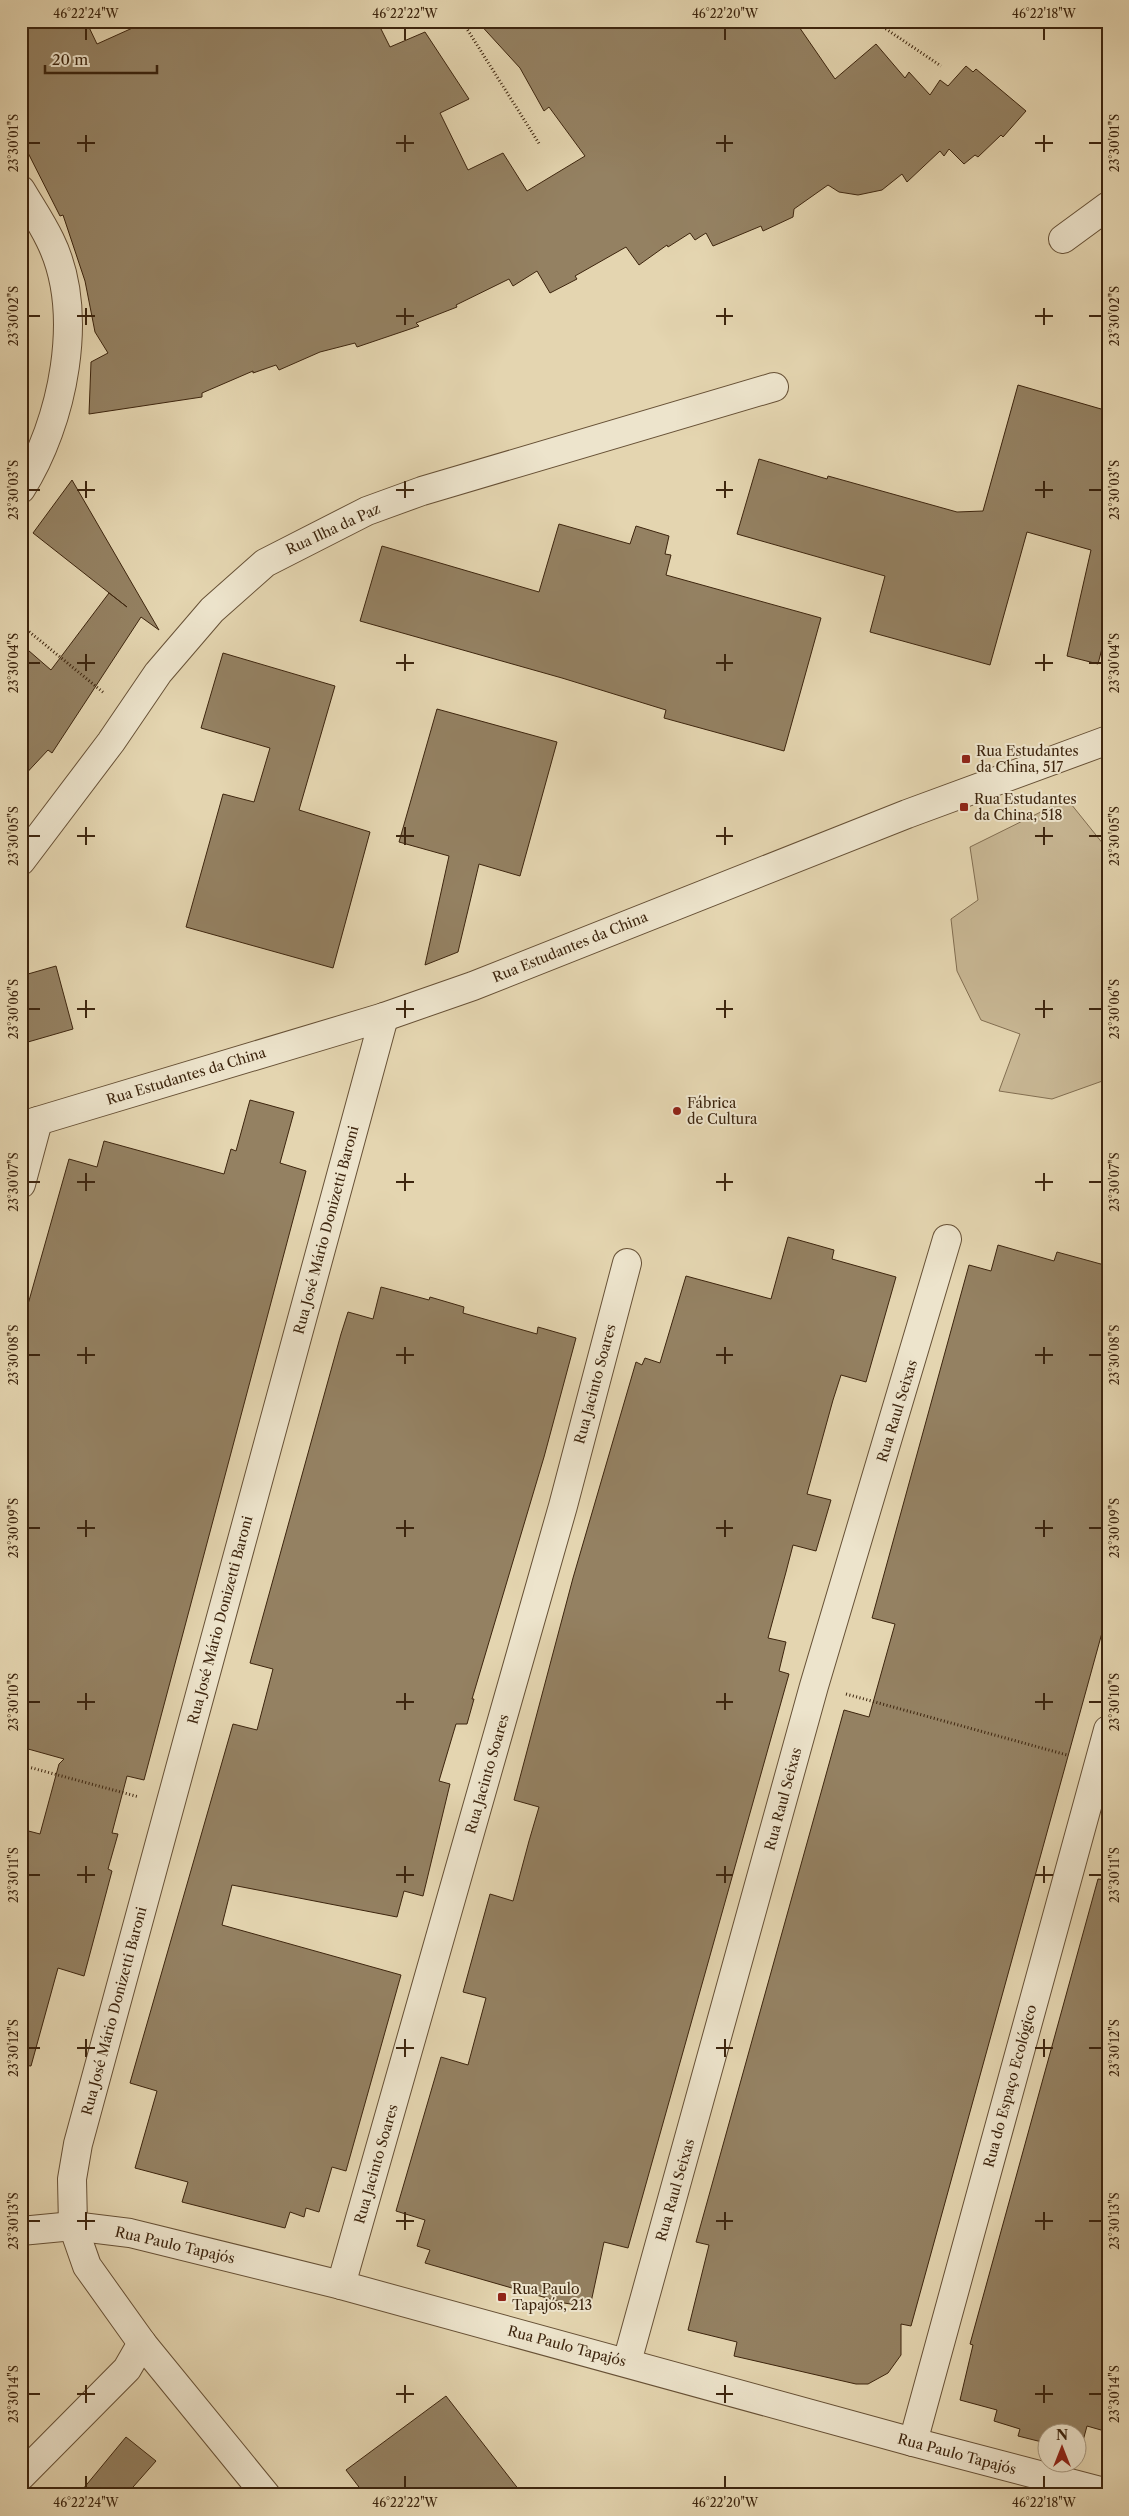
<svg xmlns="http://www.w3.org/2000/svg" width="1129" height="2516" viewBox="0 0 1129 2516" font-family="'Libre Caslon Text',serif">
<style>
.green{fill:#c8b794;stroke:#826e51}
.building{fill:#948162;stroke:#3d250e}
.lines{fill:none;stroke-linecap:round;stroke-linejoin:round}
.minor-casing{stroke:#675136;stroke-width:30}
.path{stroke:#3d250e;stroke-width:3;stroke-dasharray:1 2.5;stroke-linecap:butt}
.minor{stroke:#ede4cc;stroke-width:28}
.ticks{fill:none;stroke:#3d250e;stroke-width:2}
.poi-dot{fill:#8f2418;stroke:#ede4cc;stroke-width:2}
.labels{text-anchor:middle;stroke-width:4;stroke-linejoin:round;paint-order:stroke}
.street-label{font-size:14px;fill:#3d250e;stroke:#ede4cc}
.poi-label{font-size:14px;fill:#3d250e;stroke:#ede4cc;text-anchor:start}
.neatline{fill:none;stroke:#3d250e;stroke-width:2}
.ticks-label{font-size:12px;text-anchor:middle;fill:#3d250e}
</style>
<rect width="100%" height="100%" fill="#e4d5b0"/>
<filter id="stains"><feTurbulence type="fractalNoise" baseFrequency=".004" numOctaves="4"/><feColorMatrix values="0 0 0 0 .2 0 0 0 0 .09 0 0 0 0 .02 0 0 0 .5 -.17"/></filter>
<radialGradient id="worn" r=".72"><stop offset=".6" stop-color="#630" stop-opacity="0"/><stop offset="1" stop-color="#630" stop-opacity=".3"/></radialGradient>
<path class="green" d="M1067 799 1108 850V1079L1052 1099 999 1091 1020 1034 981 1020 957 971 951 919 978 900 970 847Z"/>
<g class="building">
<path d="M21 21H86L97 44 148 21H377L390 47 425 32 469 99 440 113 468 170 503 153 527 191 585 156 549 107 544 111 520 68 477 21H795L835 79 876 44 905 78 909 72 930 95 940 80 948 86 966 66 973 72 976 69 1026 111 1003 137 1001 135 978 157 975 155 964 164 949 149 944 156 940 151 907 182 902 174 882 190 858 195 839 192 828 185 794 209 793 217 763 231 761 226 713 246 706 233 695 240 690 233 668 247 667 245 639 265 626 247 575 276 577 279 550 293 537 271 513 286 509 279 456 305 457 307 416 323 419 326 357 347 355 343 320 352 279 370 276 365 253 373V371L202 393V397L89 414 91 362 108 353 95 332 85 281 63 215 60 216 21 139Z"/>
<path d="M1018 385 1108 411V625L1098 664 1067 656 1091 550 1027 532 990 665 870 632 885 576 737 534 759 459 827 479 828 476 957 512 983 511Z"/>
<path d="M72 480 159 630 141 617 52 753 48 750 21 779V644L51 670 109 593 127 607 33 533Z"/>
<path d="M559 524 630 544 636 526 669 536 665 554 671 555 666 575 821 618 784 751 664 718 666 710 562 678 360 621 382 546 539 592Z"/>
<path d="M223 653 335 686 299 810 370 832 333 968 186 927 223 794 254 802 270 748 201 728Z"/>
<path d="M437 709 557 742 520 876 479 864 458 952 425 965 449 856 399 842Z"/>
<path d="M56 966 73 1029 21 1044V976Z"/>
<path d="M250 1100 294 1112 280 1163 306 1171 144 1780 127 1776 112 1833 118 1834 108 1869 112 1871 84 1976 58 1968 31 2066 21 2065V1829L40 1834 59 1764 64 1759 21 1747V1329L69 1159 97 1167 104 1141 224 1174 231 1149 236 1151Z"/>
<path d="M788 1237 834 1250 832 1259 896 1277 866 1382 841 1375 833 1400 807 1494 831 1500 816 1551 793 1545 786 1572 768 1638 786 1642 779 1671 789 1674 628 2248 604 2242 590 2307 564 2303 425 2263 430 2250 417 2246 425 2220 396 2211 441 2057 468 2065 486 1998 463 1992 490 1894 513 1901 529 1841 539 1807 514 1800 573 1578 636 1362 642 1365 645 1358 660 1363 686 1276 771 1299Z"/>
<path d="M998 1245 1054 1261 1057 1252 1108 1266V1611L911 2326 901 2324V2355L888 2373 868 2384H856L734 2356 737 2342 688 2330 709 2245 696 2242 844 1710 869 1717 895 1624 872 1618 969 1265 991 1271Z"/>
<path d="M381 1287 429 1300 430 1297 464 1307 463 1313 537 1334 538 1327 576 1338 544 1457 472 1699H474L467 1724H456L439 1781 450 1784 423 1896 404 1891 397 1917 232 1885 222 1925 401 1975 346 2171 332 2167 319 2212 306 2208 304 2217 290 2212 285 2228 182 2202 188 2182 135 2168 157 2091 130 2083 233 1724 257 1730 273 1669 250 1663 341 1334 348 1312 373 1319Z"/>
<path d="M1098 1879 1108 1880V2432L1087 2426 1080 2452 1076 2451V2434H1046V2443L1018 2436 1020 2429 994 2421 997 2410 960 2400 973 2345 970 2344Z"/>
<path d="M446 2396 523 2495H365L346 2470Z"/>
<path d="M126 2437 156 2461 126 2495H78Z"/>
</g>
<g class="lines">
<defs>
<g id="minor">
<path d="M21 190C31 207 42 223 50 240 86 313 63 423 21 489"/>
<path d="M1063 239 1108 206"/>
<path d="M21 861 111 742 158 673 212 610 265 563 367 511 422 491 774 387"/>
<path d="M21 1126 384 1017 473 986 907 814 1108 740"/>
<path d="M21 1184 38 1121"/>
<path d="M21 2231 73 2226 130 2233 341 2285 913 2442 1108 2493"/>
<path d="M341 2285 563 1506 627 1263"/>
<path d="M627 2362 814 1686 947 1239"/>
<path d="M913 2442 1108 1730"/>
<path d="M21 2476 127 2369 142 2343"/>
<path d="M266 2495 142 2343 87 2266 73 2226 72 2179 78 2144 384 1017"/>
</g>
</defs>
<use href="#minor" class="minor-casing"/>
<g class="path">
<path d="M462 21 540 145"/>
<path d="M874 21 941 66"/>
<path d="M21 625 104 693"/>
<path d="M846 1694 1067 1755"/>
<path d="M21 1765 139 1797"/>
</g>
<use href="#minor" class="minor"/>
</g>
<path class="ticks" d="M86 28V40M405 28V40M725 28V40M1044 28V40M86 135V152M405 135V152M725 135V152M1044 135V152M28 143H40M77 143H95M396 143H414M716 143H733M1035 143H1053M1089 143H1102M86 308V325M405 308V325M725 308V325M1044 308V325M28 316H40M77 316H95M396 316H414M716 316H733M1035 316H1053M1089 316H1102M86 481V498M405 481V498M725 481V498M1044 481V498M28 490H40M77 490H95M396 490H414M716 490H733M1035 490H1053M1089 490H1102M86 654V671M405 654V671M725 654V671M1044 654V671M28 663H40M77 663H95M396 663H414M716 663H733M1035 663H1053M1089 663H1102M86 827V845M405 827V845M725 827V845M1044 827V845M28 836H40M77 836H95M396 836H414M716 836H733M1035 836H1053M1089 836H1102M86 1000V1018M405 1000V1018M725 1000V1018M1044 1000V1018M28 1009H40M77 1009H95M396 1009H414M716 1009H733M1035 1009H1053M1089 1009H1102M86 1173V1191M405 1173V1191M725 1173V1191M1044 1173V1191M28 1182H40M77 1182H95M396 1182H414M716 1182H733M1035 1182H1053M1089 1182H1102M86 1347V1364M405 1347V1364M725 1347V1364M1044 1347V1364M28 1355H40M77 1355H95M396 1355H414M716 1355H733M1035 1355H1053M1089 1355H1102M86 1520V1537M405 1520V1537M725 1520V1537M1044 1520V1537M28 1528H40M77 1528H95M396 1528H414M716 1528H733M1035 1528H1053M1089 1528H1102M86 1693V1710M405 1693V1710M725 1693V1710M1044 1693V1710M28 1702H40M77 1702H95M396 1702H414M716 1702H733M1035 1702H1053M1089 1702H1102M86 1866V1883M405 1866V1883M725 1866V1883M1044 1866V1883M28 1875H40M77 1875H95M396 1875H414M716 1875H733M1035 1875H1053M1089 1875H1102M86 2039V2057M405 2039V2057M725 2039V2057M1044 2039V2057M28 2048H40M77 2048H95M396 2048H414M716 2048H733M1035 2048H1053M1089 2048H1102M86 2212V2230M405 2212V2230M725 2212V2230M1044 2212V2230M28 2221H40M77 2221H95M396 2221H414M716 2221H733M1035 2221H1053M1089 2221H1102M86 2385V2403M405 2385V2403M725 2385V2403M1044 2385V2403M28 2394H40M77 2394H95M396 2394H414M716 2394H733M1035 2394H1053M1089 2394H1102M86 2476V2488M405 2476V2488M725 2476V2488M1044 2476V2488"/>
<g class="poi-dot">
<rect x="961" y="754" width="10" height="10" rx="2.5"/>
<rect x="959" y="802" width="10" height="10" rx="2.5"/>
<circle cx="677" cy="1111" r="5"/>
<rect x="497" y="2292" width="10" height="10" rx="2.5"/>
</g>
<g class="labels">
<g class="street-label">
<text transform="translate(333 529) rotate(-25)" y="5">Rua Ilha da Paz</text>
<text transform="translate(570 947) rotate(-22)" y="5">Rua Estudantes da China</text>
<text transform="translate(186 1076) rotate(-17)" y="5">Rua Estudantes da China</text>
<text transform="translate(326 1230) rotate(-75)" y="5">Rua José Mário Donizetti Baroni</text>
<text transform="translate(595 1384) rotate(-75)" y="5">Rua Jacinto Soares</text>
<text transform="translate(897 1411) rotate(-73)" y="5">Rua Raul Seixas</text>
<text transform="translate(220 1620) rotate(-75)" y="5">Rua José Mário Donizetti Baroni</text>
<text transform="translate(487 1774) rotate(-74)" y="5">Rua Jacinto Soares</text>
<text transform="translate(783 1799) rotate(-75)" y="5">Rua Raul Seixas</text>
<text transform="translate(114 2011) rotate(-75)" y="5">Rua José Mário Donizetti Baroni</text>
<text transform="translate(1010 2086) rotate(-75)" y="5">Rua do Espaço Ecológico</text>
<text transform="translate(376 2164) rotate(-74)" y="5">Rua Jacinto Soares</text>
<text transform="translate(675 2190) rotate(-74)" y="5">Rua Raul Seixas</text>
<text transform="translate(175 2245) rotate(13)" y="5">Rua Paulo Tapajós</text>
<text transform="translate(567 2346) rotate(15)" y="5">Rua Paulo Tapajós</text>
<text transform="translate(957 2454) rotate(15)" y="5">Rua Paulo Tapajós</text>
</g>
<g class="poi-label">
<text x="976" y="756">Rua Estudantes<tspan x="976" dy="16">da China, 517</tspan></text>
<text x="974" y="804">Rua Estudantes<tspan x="974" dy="16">da China, 518</tspan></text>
<text x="687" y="1108">Fábrica<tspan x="687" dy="16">de Cultura</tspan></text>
<text x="512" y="2294">Rua Paulo<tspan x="512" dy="16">Tapajós, 213</tspan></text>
</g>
</g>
<rect width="1129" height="2516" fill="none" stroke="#e4d5b0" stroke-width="55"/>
<g transform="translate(1062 2448)"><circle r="24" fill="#ede4cc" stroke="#a79880"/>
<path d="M0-4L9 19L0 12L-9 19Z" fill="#8f2418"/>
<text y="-8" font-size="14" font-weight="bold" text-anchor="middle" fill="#3d250e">N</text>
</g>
<path d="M45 65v8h112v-8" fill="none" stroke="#3d250e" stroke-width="2.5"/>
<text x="52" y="65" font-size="15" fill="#3d250e" stroke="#ede4cc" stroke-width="4" paint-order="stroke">20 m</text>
<rect x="28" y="28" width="1074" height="2460" class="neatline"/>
<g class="ticks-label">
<text x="86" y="18">46°22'24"W</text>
<text x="405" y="18">46°22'22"W</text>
<text x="725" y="18">46°22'20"W</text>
<text x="1044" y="18">46°22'18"W</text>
<text transform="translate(14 143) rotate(-90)" y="4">23°30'01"S</text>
<text transform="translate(1115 143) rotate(-90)" y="4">23°30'01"S</text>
<text transform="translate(14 316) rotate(-90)" y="4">23°30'02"S</text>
<text transform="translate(1115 316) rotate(-90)" y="4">23°30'02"S</text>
<text transform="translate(14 490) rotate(-90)" y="4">23°30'03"S</text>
<text transform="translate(1115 490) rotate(-90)" y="4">23°30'03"S</text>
<text transform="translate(14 663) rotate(-90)" y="4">23°30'04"S</text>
<text transform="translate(1115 663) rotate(-90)" y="4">23°30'04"S</text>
<text transform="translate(14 836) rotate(-90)" y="4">23°30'05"S</text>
<text transform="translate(1115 836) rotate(-90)" y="4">23°30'05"S</text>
<text transform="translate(14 1009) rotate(-90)" y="4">23°30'06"S</text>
<text transform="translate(1115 1009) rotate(-90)" y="4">23°30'06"S</text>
<text transform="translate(14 1182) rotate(-90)" y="4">23°30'07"S</text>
<text transform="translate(1115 1182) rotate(-90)" y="4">23°30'07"S</text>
<text transform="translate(14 1355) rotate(-90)" y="4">23°30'08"S</text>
<text transform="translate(1115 1355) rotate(-90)" y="4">23°30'08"S</text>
<text transform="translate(14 1528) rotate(-90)" y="4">23°30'09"S</text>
<text transform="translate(1115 1528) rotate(-90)" y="4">23°30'09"S</text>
<text transform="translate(14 1702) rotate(-90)" y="4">23°30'10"S</text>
<text transform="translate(1115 1702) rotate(-90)" y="4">23°30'10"S</text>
<text transform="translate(14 1875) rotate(-90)" y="4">23°30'11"S</text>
<text transform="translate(1115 1875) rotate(-90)" y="4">23°30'11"S</text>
<text transform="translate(14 2048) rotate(-90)" y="4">23°30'12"S</text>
<text transform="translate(1115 2048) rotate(-90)" y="4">23°30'12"S</text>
<text transform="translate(14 2221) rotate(-90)" y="4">23°30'13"S</text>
<text transform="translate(1115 2221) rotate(-90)" y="4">23°30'13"S</text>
<text transform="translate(14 2394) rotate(-90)" y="4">23°30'14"S</text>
<text transform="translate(1115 2394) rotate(-90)" y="4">23°30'14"S</text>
<text x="86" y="2507">46°22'24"W</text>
<text x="405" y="2507">46°22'22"W</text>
<text x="725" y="2507">46°22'20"W</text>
<text x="1044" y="2507">46°22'18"W</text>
</g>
<rect width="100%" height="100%" filter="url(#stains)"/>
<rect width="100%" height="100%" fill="url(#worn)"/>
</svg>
